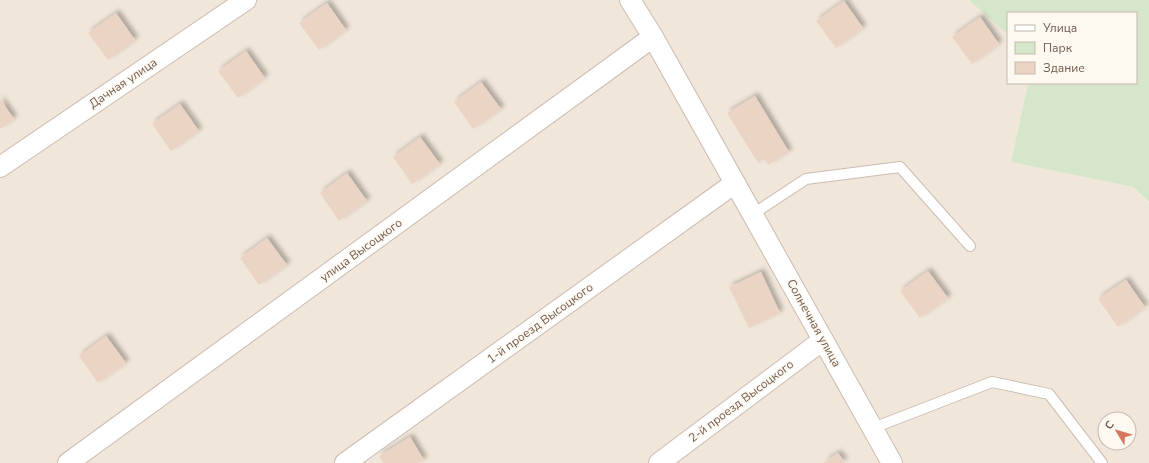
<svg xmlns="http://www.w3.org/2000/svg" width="1149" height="463" viewBox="0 0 1149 463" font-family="'Nunito Sans',sans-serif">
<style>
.residential{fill:#f1e6da;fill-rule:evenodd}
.green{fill:#d6e6ca}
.building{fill:#ecd4c5;filter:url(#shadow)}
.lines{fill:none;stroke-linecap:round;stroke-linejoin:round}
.lane-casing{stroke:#cbbcb1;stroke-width:12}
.street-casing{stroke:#cbbcb1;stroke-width:22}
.lane{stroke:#fff;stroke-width:10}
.street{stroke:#fff;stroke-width:20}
.labels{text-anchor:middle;stroke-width:3;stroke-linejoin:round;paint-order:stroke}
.street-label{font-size:12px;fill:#725b50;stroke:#fdf8f0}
</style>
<defs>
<filter id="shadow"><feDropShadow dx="3.5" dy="-3.5" stdDeviation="2" flood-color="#0004"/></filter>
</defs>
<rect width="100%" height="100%" fill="#faf4ea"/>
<path class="residential" d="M0 0H969L1008 35V83H1028L1011 162 1133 187 1149 203V463H0ZM1105 419H1129V443H1105Z"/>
<path class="green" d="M969 0H1149V202L1133 187 1011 162 1028 83H1136V13H1008V35Z"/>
<g class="building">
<path d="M844 1 863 28 836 48 816 21Z"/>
<path d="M327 3 346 30 319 50 299 23Z"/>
<path d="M116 13 135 40 108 60 88 33Z"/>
<path d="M980 17 999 44 972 64 952 37Z"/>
<path d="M246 51 265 78 238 98 218 71Z"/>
<path d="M481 82 501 109 473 129 454 102Z"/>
<path d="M755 96 789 152 768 165 764 159 758 163 727 113Z"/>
<path d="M0 99 14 119 0 129Z"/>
<path d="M180 104 199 131 171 151 152 124Z"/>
<path d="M420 137 440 164 412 184 393 157Z"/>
<path d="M347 173 367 201 339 221 320 193Z"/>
<path d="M267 238 287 265 259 285 240 258Z"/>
<path d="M928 271 948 298 920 318 900 291Z"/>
<path d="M761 272 780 313 749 328 729 287Z"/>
<path d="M1126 280 1145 307 1118 327 1098 299Z"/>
<path d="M106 336 126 363 98 383 79 356Z"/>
<path d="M410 437 424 460 418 463H383L379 456Z"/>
<path d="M838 453 845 463H823Z"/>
</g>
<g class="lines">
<defs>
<g id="lane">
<path d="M753 214 806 179 900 167 970 246"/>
<path d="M873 428 992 382 1049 394 1102 463"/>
</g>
<g id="street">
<path d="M630 0 653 37 892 463"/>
<path d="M0 167 246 0"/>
<path d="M68 463 653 37"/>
<path d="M345 463 735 183"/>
<path d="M659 463 823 340"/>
</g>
</defs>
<use href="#lane" class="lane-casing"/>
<use href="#street" class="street-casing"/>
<use href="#lane" class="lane"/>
<use href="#street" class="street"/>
</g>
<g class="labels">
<g class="street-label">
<text transform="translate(123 83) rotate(-34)" y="4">Дачная улица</text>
<text transform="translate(361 250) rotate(-36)" y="4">улица Высоцкого</text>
<text transform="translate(540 323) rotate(-36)" y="4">1-й проезд Высоцкого</text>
<text transform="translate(814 323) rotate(61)" y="4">Солнечная улица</text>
<text transform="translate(741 401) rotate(-37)" y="4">2-й проезд Высоцкого</text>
</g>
</g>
<rect x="1007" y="12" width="130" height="72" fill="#fdf8f0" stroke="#c5b9b0"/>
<rect x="1015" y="25" width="20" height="6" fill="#ffffff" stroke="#c5b9b0"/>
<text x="1043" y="32" font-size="12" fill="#725b50">Улица</text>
<rect x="1015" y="42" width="20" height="12" fill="#d6e6ca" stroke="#c5b9b0"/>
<text x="1043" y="52" font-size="12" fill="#725b50">Парк</text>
<rect x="1015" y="62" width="20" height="12" fill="#ecd4c5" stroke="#c5b9b0"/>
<text x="1043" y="72" font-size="12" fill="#725b50">Здание</text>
<g transform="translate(1117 431) rotate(308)"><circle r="19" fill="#fdf8f0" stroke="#c5b9b0"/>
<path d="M0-3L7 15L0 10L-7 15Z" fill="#d5765f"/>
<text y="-6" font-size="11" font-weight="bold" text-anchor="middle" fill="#725b50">С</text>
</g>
</svg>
